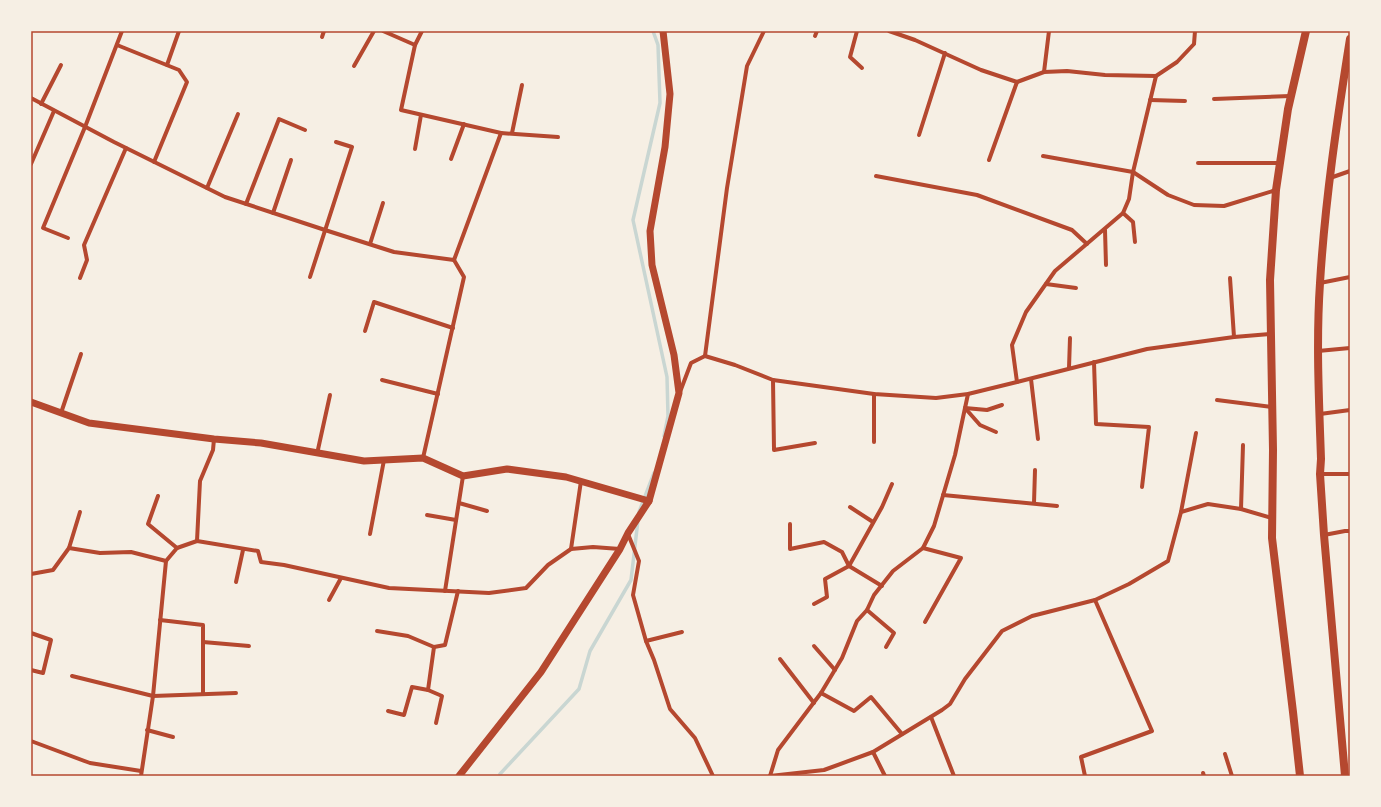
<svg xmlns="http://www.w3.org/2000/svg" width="1381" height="807" viewBox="0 0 1381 807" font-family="'DM Sans',sans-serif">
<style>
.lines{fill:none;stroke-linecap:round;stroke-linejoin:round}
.stream{stroke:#c9d6d2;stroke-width:3.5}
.minor{stroke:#b5482f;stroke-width:4}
.tertiary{stroke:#b5482f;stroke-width:7}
.secondary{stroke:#b5482f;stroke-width:8}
.neatline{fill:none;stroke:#b5482f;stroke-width:1.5}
</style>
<rect width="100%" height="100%" fill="#f6efe4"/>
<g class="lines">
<g class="stream">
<path d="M653 31 658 45 660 103 633 220 667 377 668 416 664 436"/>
<path d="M639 512 654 473"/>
<path d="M500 774 579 689 590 651 631 580 638 520"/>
</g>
<g class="minor">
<path d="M383 31 415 45"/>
<path d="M857 31 850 57 862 68"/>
<path d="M889 31 915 40 981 70 1017 82 1044 72 1067 71 1105 75 1156 76 1177 62 1194 44 1195 31"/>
<path d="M815 36 817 31"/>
<path d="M322 37 324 31"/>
<path d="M117 45 179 70 187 82 154 162"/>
<path d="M167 65 179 31"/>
<path d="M354 66 374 31"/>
<path d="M1044 72 1049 31"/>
<path d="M31 98 114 142 225 197 325 230 394 252 454 260 501 133 401 110 415 45 422 31"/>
<path d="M1214 99 1290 96"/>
<path d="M1150 100 1185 101"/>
<path d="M41 104 61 65"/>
<path d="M501 133 558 137"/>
<path d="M512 133 522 85"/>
<path d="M919 135 945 53"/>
<path d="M415 149 421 115"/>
<path d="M1043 156 1133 172 1168 195 1194 205 1224 206 1276 190"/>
<path d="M451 159 464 124"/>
<path d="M989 160 1017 82"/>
<path d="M1198 163H1280"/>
<path d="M31 164 54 111"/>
<path d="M876 176 977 195 1072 230 1087 244"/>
<path d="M1330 178 1350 171"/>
<path d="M207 188 238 114"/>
<path d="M246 204 279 119 305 130"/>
<path d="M273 213 291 160"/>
<path d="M1123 213 1133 222 1135 242"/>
<path d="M1105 230 1106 265"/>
<path d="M68 238 43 228 85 127 122 31"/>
<path d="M370 244 383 203"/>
<path d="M310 277 352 147 336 142"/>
<path d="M80 278 87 260 84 245 126 148"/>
<path d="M1230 278 1234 337"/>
<path d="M1320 283 1350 277"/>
<path d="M1046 284 1076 288"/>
<path d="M365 331 374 302 453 328"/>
<path d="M1318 351 1350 348"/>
<path d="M705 356 727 188 747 66 764 31"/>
<path d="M1094 362 1096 424 1149 427 1142 487"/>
<path d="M1069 368 1070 338"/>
<path d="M1031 379 1038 439"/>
<path d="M382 380 438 394"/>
<path d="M773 380 774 450 815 443"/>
<path d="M1017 382 1012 345 1026 312 1055 271 1123 213 1129 199 1133 172 1156 76"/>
<path d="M680 392 691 363 705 356 735 365 773 380 874 394 936 398 968 394 1017 382 1147 349 1234 337 1270 334"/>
<path d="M874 394V442"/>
<path d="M1217 400 1272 407"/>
<path d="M965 408 980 425 996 432"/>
<path d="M965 408 987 410 1002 405"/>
<path d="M61 413 81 354"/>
<path d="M1320 414 1350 410"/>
<path d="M317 454 330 395"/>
<path d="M423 458 464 277 454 260"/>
<path d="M1320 474H1350"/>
<path d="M943 495 1057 506"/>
<path d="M158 496 148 524 177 548"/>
<path d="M459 503 487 511"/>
<path d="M1034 503 1035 470"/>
<path d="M850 507 873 522"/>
<path d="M1241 509 1243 445"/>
<path d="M1181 512 1196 433"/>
<path d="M427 515 456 520"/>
<path d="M790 524V549L824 542 842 552 849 566 882 586"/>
<path d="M370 534 384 460"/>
<path d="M628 534 639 561 633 595 646 641 654 660 670 709 695 738 713 776"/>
<path d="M1324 535 1345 531H1350"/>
<path d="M197 541 258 551 261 562 284 565 389 588 489 593 526 588 548 565 571 549 593 547 620 549"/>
<path d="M69 548 80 512"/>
<path d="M923 548 961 558 925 622"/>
<path d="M571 549 581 481"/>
<path d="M31 574 53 570 69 548 100 553 131 552 166 561 177 548 197 541 200 481 213 450 214 439"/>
<path d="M236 582 243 550"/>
<path d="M445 591 463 476"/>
<path d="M329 600 341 578"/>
<path d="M814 604 827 597 825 579 849 566 882 507 892 484"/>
<path d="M867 610 894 633 886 647"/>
<path d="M160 620 203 625V694"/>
<path d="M377 631 408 636 434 647"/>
<path d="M31 633 51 640 43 673 31 670"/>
<path d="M646 641 682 632"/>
<path d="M203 642 249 646"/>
<path d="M814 646 835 670"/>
<path d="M780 659 814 703"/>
<path d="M72 676 153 696 236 693"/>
<path d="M428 690 434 647 445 645 458 591"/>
<path d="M821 693 854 711 871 697 902 734"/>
<path d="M388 711 404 715 412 687 428 690 442 696 436 723"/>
<path d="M931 717 954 776"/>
<path d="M147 730 173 737"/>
<path d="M31 741 90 763 141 771"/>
<path d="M873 752 885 776"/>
<path d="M1225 754 1232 776"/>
<path d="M1203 773 1204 776"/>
<path d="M141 776 153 696 166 561"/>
<path d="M770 776 824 770 873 752 942 710 950 704 965 679 1002 631 1032 616 1095 600 1129 584 1168 561 1181 512 1208 504 1241 509 1272 518"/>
<path d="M770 776 778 750 821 693 842 658 857 621 867 610 874 595 893 571 923 548 934 526 955 455 968 394"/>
<path d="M1085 776 1081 757 1152 731 1095 600"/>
</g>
<g class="tertiary">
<path d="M31 402 89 423 214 439 261 443 364 461 423 458 463 476 507 469 566 477 649 501"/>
<path d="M459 776 541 672 620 549 628 533 649 501 679 393 674 355 652 265 650 231 665 147 670 94 663 31"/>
</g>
<g class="secondary">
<path d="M1300 776 1293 712 1272 538 1273 450 1270 280 1276 190 1288 109 1306 31"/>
<path d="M1345 776 1324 535 1320 474 1321 459C1319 400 1316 342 1320 283 1325 201 1337 120 1350 39"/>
</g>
</g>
<rect width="1381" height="807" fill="none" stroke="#f6efe4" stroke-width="64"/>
<rect x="32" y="32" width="1317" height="743" class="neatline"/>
</svg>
